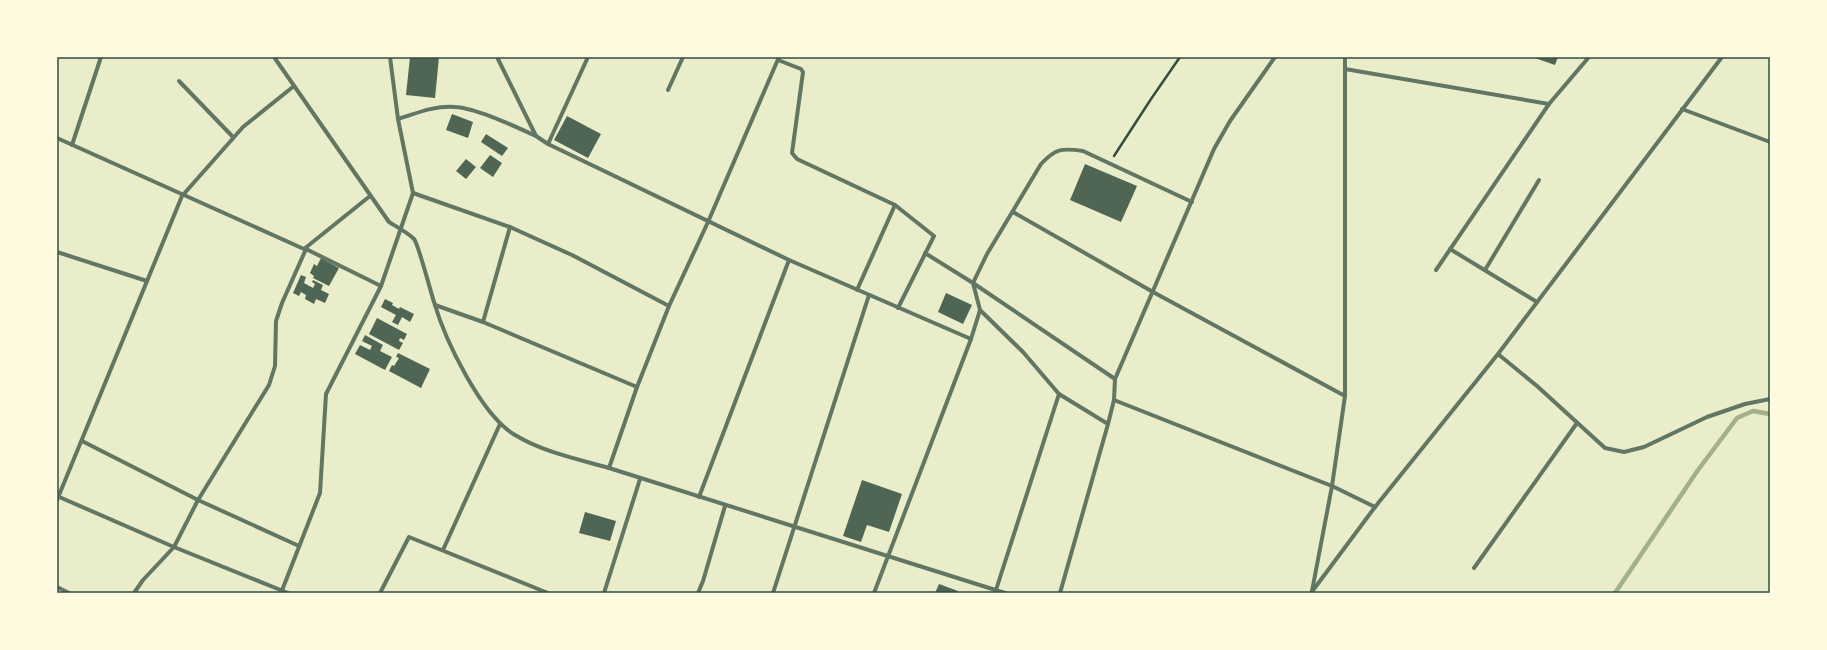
<svg xmlns="http://www.w3.org/2000/svg" width="1827" height="650" viewBox="0 0 1827 650" font-family="Figtree,sans-serif">
<style>
.lines{fill:none;stroke-linecap:round;stroke-linejoin:round}
.stream{stroke:#a3b18a;stroke-width:4.5}
.building{fill:#4f6655}
.path{stroke:#344e41;stroke-width:2.5}
.minor{stroke:#617663;stroke-width:4}
.neatline{fill:none;stroke:#344e41;stroke-width:1.5}
</style>
<rect width="100%" height="100%" fill="#e9edc9"/>
<g class="lines">
<path class="stream" d="M1615 593 1698 470 1737 418 1753 411 1770 414"/>
</g>
<g class="building">
<path d="M410 57H439L435 98 406 95Z"/>
<path d="M1532 57H1558L1555 65Z"/>
<path d="M452 114 473 122 468 138 446 130Z"/>
<path d="M567 116 601 134 588 158 554 140Z"/>
<path d="M486 134 508 148 502 156 481 142Z"/>
<path d="M490 155 502 163 493 177 480 168Z"/>
<path d="M466 159 476 167 466 179 456 171Z"/>
<path d="M1085 164 1137 186 1121 222 1070 200Z"/>
<path d="M321 258 339 268 329 286 313 278 314 276 310 273 314 264 317 266Z"/>
<path d="M301 275 306 277 304 283 313 288 315 284 312 282 313 280 323 285 321 290 329 294 325 303 316 299 314 304 305 299 306 295 301 292 299 296 293 293Z"/>
<path d="M946 293 972 305 963 324 938 312Z"/>
<path d="M385 299 393 303 392 305 399 309 400 307 414 314 410 322 402 317 398 325 392 322 396 315 381 307Z"/>
<path d="M377 318 407 334 404 340 400 338 399 341 403 343 399 350 369 334Z"/>
<path d="M365 335 383 345 380 351 392 357 385 370 355 354 360 345 370 350 372 346 362 341Z"/>
<path d="M398 353 430 369 421 388 389 371 392 365 394 366 399 358 396 357Z"/>
<path d="M862 480 902 494 889 532 867 525 861 542 843 536Z"/>
<path d="M585 512 616 521 610 541 579 533Z"/>
<path d="M939 584 958 591 957 593H935Z"/>
</g>
<g class="lines">
<path class="path" d="M1114 156 1151 99 1180 57"/>
<g class="minor">
<path d="M274 57 389 222C397 227 407 232 414 239 418 243 431 293 434 302 445 340 481 415 515 435 543 452 577 459 609 468L1005 593"/>
<path d="M497 57 536 136 548 144 789 260 971 339"/>
<path d="M778 60 801 69 803 72 792 153 797 159 895 205 934 236 898 308"/>
<path d="M1345 69 1549 104"/>
<path d="M179 81 233 137"/>
<path d="M668 90 683 57"/>
<path d="M1682 109 1770 142"/>
<path d="M398 119C417 113 436 105 455 107 476 108 516 127 536 136"/>
<path d="M57 138 304 249 370 196"/>
<path d="M548 144 588 57"/>
<path d="M72 145 101 57"/>
<path d="M413 193 510 227 572 255 669 306"/>
<path d="M1013 212 1153 292 1345 396"/>
<path d="M1450 249 1537 302"/>
<path d="M57 252 147 281"/>
<path d="M925 253 973 283 1115 379"/>
<path d="M1436 270 1549 104 1589 57"/>
<path d="M1485 270 1539 180"/>
<path d="M857 290 895 205"/>
<path d="M435 305 483 322 637 387"/>
<path d="M980 310 1023 352 1059 394 1108 424"/>
<path d="M483 322 510 227"/>
<path d="M1498 354 1537 386 1605 448 1624 452 1644 447 1707 417 1745 404 1770 399"/>
<path d="M1114 400 1332 486 1375 507"/>
<path d="M82 441 198 500 299 546"/>
<path d="M609 468 637 387 669 306 708 222 779 57"/>
<path d="M57 496 174 547 288 593"/>
<path d="M699 497 789 260"/>
<path d="M57 500 182 196 243 127 294 86"/>
<path d="M443 550 500 424"/>
<path d="M1474 568 1577 423"/>
<path d="M57 587 69 593"/>
<path d="M1312 591 1332 486 1345 396V57"/>
<path d="M134 593 143 580 174 547 198 500 269 385 275 366 276 321 282 303 306 249 381 286"/>
<path d="M281 593 320 493 326 394 381 286 413 193 398 119 390 57"/>
<path d="M380 593 409 537 548 593"/>
<path d="M604 593 640 479"/>
<path d="M698 593 703 581 725 506"/>
<path d="M773 593 869 295"/>
<path d="M874 593 971 339 980 310 973 283 987 254 1041 164C1056 148 1062 148 1083 151L1192 202"/>
<path d="M995 593 1059 394"/>
<path d="M1060 593 1108 424 1114 400 1115 379 1214 149 1230 121 1275 57"/>
<path d="M1311 593 1375 507 1498 354 1722 57"/>
</g>
</g>
<rect width="1827" height="650" fill="none" stroke="#fefae0" stroke-width="116"/>
<rect x="58" y="58" width="1711" height="534" class="neatline"/>
</svg>
